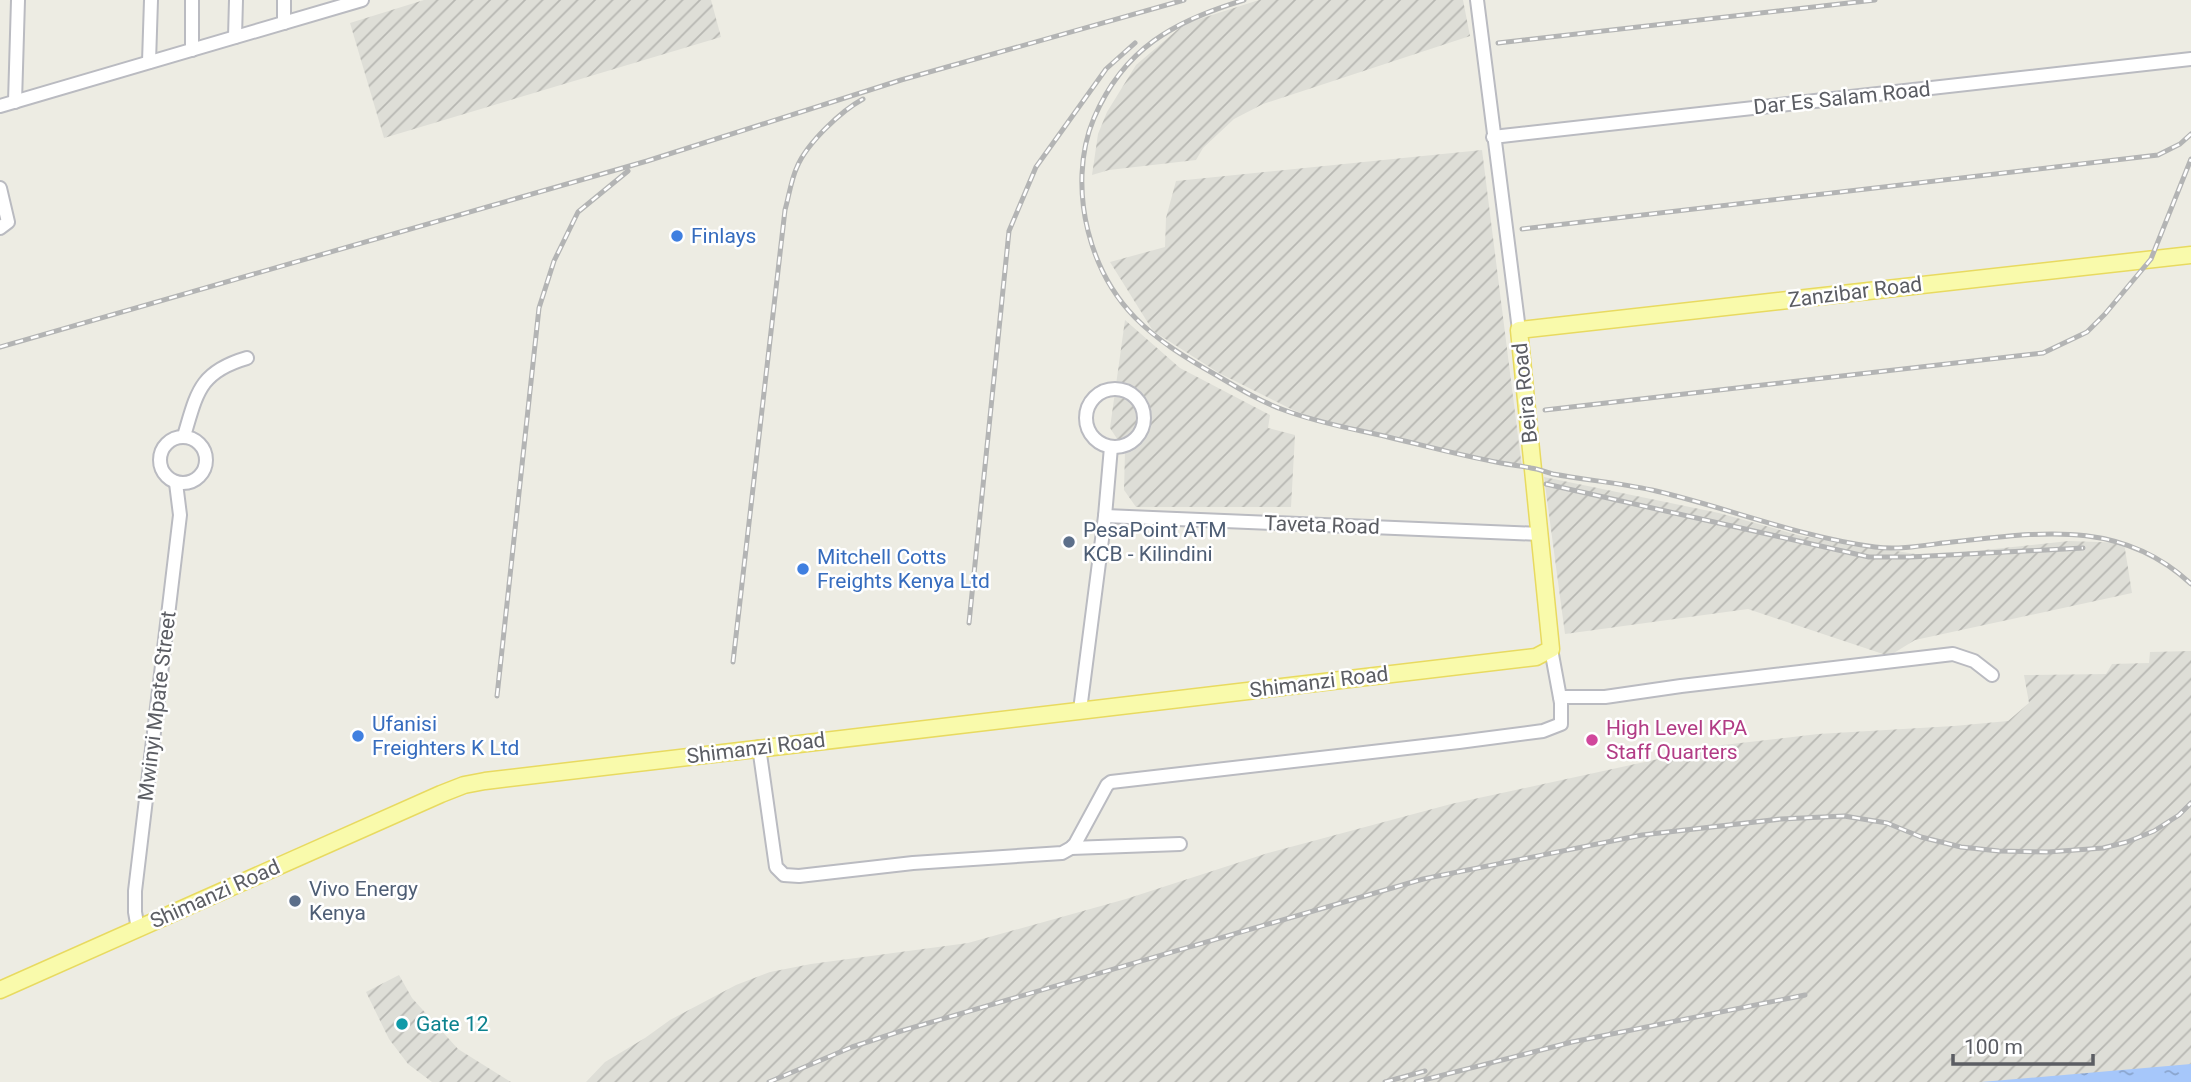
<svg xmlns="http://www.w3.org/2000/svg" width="2191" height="1082" viewBox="0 0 2191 1082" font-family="Roboto,sans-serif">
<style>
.industrial{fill:url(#industrial-furrows)}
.water{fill:url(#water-ripples)}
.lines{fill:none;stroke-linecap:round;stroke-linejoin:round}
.minor-casing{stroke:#babbc1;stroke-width:16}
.major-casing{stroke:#e8da60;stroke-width:19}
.minor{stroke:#fff;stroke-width:12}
.major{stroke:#f9faab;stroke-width:16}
.rail-casing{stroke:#b3b4b4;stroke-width:5}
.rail{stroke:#fff;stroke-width:2.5;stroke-dasharray:8;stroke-linecap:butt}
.shop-dot{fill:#3f7fe0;stroke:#fff;stroke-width:2.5}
.service-dot{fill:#5c6f8a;stroke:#fff;stroke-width:2.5}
.hotel-dot{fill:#d1479c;stroke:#fff;stroke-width:2.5}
.culture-dot{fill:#0f9aa8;stroke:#fff;stroke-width:2.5}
.labels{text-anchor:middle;stroke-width:5;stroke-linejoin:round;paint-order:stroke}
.street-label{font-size:21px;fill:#5b5d63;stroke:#fff}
.shop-label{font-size:21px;fill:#366cbe;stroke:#fff;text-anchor:start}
.service-label{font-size:21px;fill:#4e5e75;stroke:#fff;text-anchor:start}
.hotel-label{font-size:21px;fill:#b23c85;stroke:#fff;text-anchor:start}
.culture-label{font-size:21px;fill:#0d838f;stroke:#fff;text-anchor:start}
</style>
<defs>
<pattern id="industrial-furrows" width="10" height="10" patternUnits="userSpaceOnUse" patternTransform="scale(1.75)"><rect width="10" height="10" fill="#deded7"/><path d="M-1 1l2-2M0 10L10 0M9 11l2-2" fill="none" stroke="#b7b7b2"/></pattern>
<pattern id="water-ripples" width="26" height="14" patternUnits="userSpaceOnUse" patternTransform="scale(1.75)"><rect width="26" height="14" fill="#a6c7fa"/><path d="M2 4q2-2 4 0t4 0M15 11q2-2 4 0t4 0" fill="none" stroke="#8aa5ce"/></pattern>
</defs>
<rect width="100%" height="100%" fill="#edece3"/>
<g class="industrial">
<path d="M424 0H711L721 37 384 138 350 23Z"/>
<path d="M1259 0H1463L1470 36 1263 104 1234 119 1203 148 1196 160 1109 170 1092 175 1098 134 1107 112 1136 65 1184 24Z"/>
<path d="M1482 150 1522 468 1334 426 1293 410 1219 373 1153 331 1110 262 1165 247 1166 218 1176 181Z"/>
<path d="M1125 320 1180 368 1270 415 1268 428 1295 435 1291 507H1136L1124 490 1125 451 1110 428Z"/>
<path d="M1544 477 1719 513 1801 536 1928 556 2069 541 2124 543 2132 593 1915 640 1889 656 1748 609 1565 634Z"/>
<path d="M2191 651V1072L2071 1082H586L605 1062 645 1038 670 1020 736 985 770 972 811 964 968 943 1126 899 1268 853 1451 804 1723 745 1818 734 1954 726 2008 721 2029 703 2024 675 2106 674 2112 664 2149 663 2150 652Z"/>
<path d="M399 975 412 998 458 1049 511 1082H432L408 1064 389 1039 366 992Z"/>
</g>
<path class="water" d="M2191 1064V1082H1981Z"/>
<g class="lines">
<defs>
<g id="minor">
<path d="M1477 0 1519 330"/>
<path d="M284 23V0"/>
<path d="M235 37 236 0"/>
<path d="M192 50V0"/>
<path d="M149 62 151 0"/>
<path d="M15 102 18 0"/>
<path d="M0 106 362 0"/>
<path d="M1493 137 2191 59"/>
<path d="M0 188 8 222 0 228"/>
<circle cx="1115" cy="418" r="29"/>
<path d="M184 436C197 393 199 372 247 358"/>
<circle cx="183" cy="460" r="23"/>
<path d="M1105 516 1540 534"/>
<path d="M1560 697H1605L1681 686 1953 654 1974 661 1992 675"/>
<path d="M1080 710 1105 516 1111 447"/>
<path d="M759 747 776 867 784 875 799 876 913 863 1062 853 1071 848 1075 844 1107 785 1111 782 1459 742 1543 731 1561 724V703L1551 649"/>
<path d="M1071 848 1180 844"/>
<path d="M138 929 135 912V891L180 515 176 483"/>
</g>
<path id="major" d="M0 990 441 794 464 785 485 781 1536 657 1551 649 1519 330 2191 255"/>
</defs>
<use href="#minor" class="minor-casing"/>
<use href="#major" class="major-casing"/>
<use href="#minor" class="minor"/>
<use href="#major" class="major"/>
<defs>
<g id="rail">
<path d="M1244 0C1174 21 1124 48 1094 118 1079 153 1079 195 1088 231 1107 306 1152 339 1216 375 1238 388 1261 402 1284 410 1318 423 1354 429 1388 437 1426 446 1463 456 1501 463 1511 465 1521 466 1531 468 1539 469 1545 472 1553 474 1586 480 1619 483 1652 490 1726 507 1799 537 1875 547 1897 550 1921 546 1943 543 2033 534 2118 516 2191 584"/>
<path d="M1498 43 1875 0"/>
<path d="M1522 229 2158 155 2180 144 2191 134"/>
<path d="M0 347 647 161 901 80 1184 0"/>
<path d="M1545 410 2043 353 2087 332 2105 314 2151 259 2191 159"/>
<path d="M1546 484 1869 557H1910L2083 548"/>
<path d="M969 623 1009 231 1036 167 1106 69 1135 43"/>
<path d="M733 662 785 210C789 196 791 180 797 167 807 143 841 111 863 99"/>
<path d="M497 696 539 308 554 261 578 212 628 171"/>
<path d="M769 1082 852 1047 901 1031 1423 879 1642 835 1781 819 1844 816 1887 823 1921 837 1961 847 1999 851 2048 852 2103 848 2127 842 2154 831 2179 815 2191 803"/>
<path d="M1385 1082 1425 1071"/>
<path d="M1416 1082 1572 1042 1805 995"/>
</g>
</defs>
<use href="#rail" class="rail-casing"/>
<use href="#rail" class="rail"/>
</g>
<g class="shop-dot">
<circle cx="677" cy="236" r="7"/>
<circle cx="803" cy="569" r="7"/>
<circle cx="358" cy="736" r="7"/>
</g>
<g class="service-dot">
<circle cx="1069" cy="542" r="7"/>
<circle cx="295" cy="901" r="7"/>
</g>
<circle class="hotel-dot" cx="1592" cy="740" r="7"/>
<circle class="culture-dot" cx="402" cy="1024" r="7"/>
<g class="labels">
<g class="street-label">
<text transform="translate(1842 98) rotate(-6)" y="7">Dar Es Salam Road</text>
<text transform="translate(1855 292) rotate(-7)" y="7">Zanzibar Road</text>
<text transform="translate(1525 393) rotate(-96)" y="7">Beira Road</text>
<text transform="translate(1322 525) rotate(2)" y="7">Taveta Road</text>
<text transform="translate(1319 682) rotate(-7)" y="7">Shimanzi Road</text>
<text transform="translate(157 706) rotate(-83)" y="7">Mwinyi Mpate Street</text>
<text transform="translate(756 748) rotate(-7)" y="7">Shimanzi Road</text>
<text transform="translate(215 894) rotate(-24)" y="7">Shimanzi Road</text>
</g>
<g class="shop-label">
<text x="691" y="243">Finlays</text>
<text x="817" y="564">Mitchell Cotts<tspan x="817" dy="24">Freights Kenya Ltd</tspan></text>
<text x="372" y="731">Ufanisi<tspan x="372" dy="24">Freighters K Ltd</tspan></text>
</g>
<g class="service-label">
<text x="1083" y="537">PesaPoint ATM<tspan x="1083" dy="24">KCB - Kilindini</tspan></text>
<text x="309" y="896">Vivo Energy<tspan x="309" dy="24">Kenya</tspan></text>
</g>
<g class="hotel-label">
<text x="1606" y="735">High Level KPA<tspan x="1606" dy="24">Staff Quarters</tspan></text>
</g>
<g class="culture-label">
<text x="416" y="1031">Gate 12</text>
</g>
</g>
<path d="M1953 1054v10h140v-10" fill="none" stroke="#5b5d63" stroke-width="3.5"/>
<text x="1964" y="1054" font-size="21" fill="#5b5d63" stroke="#ffffff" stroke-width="5" paint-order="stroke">100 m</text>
</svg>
